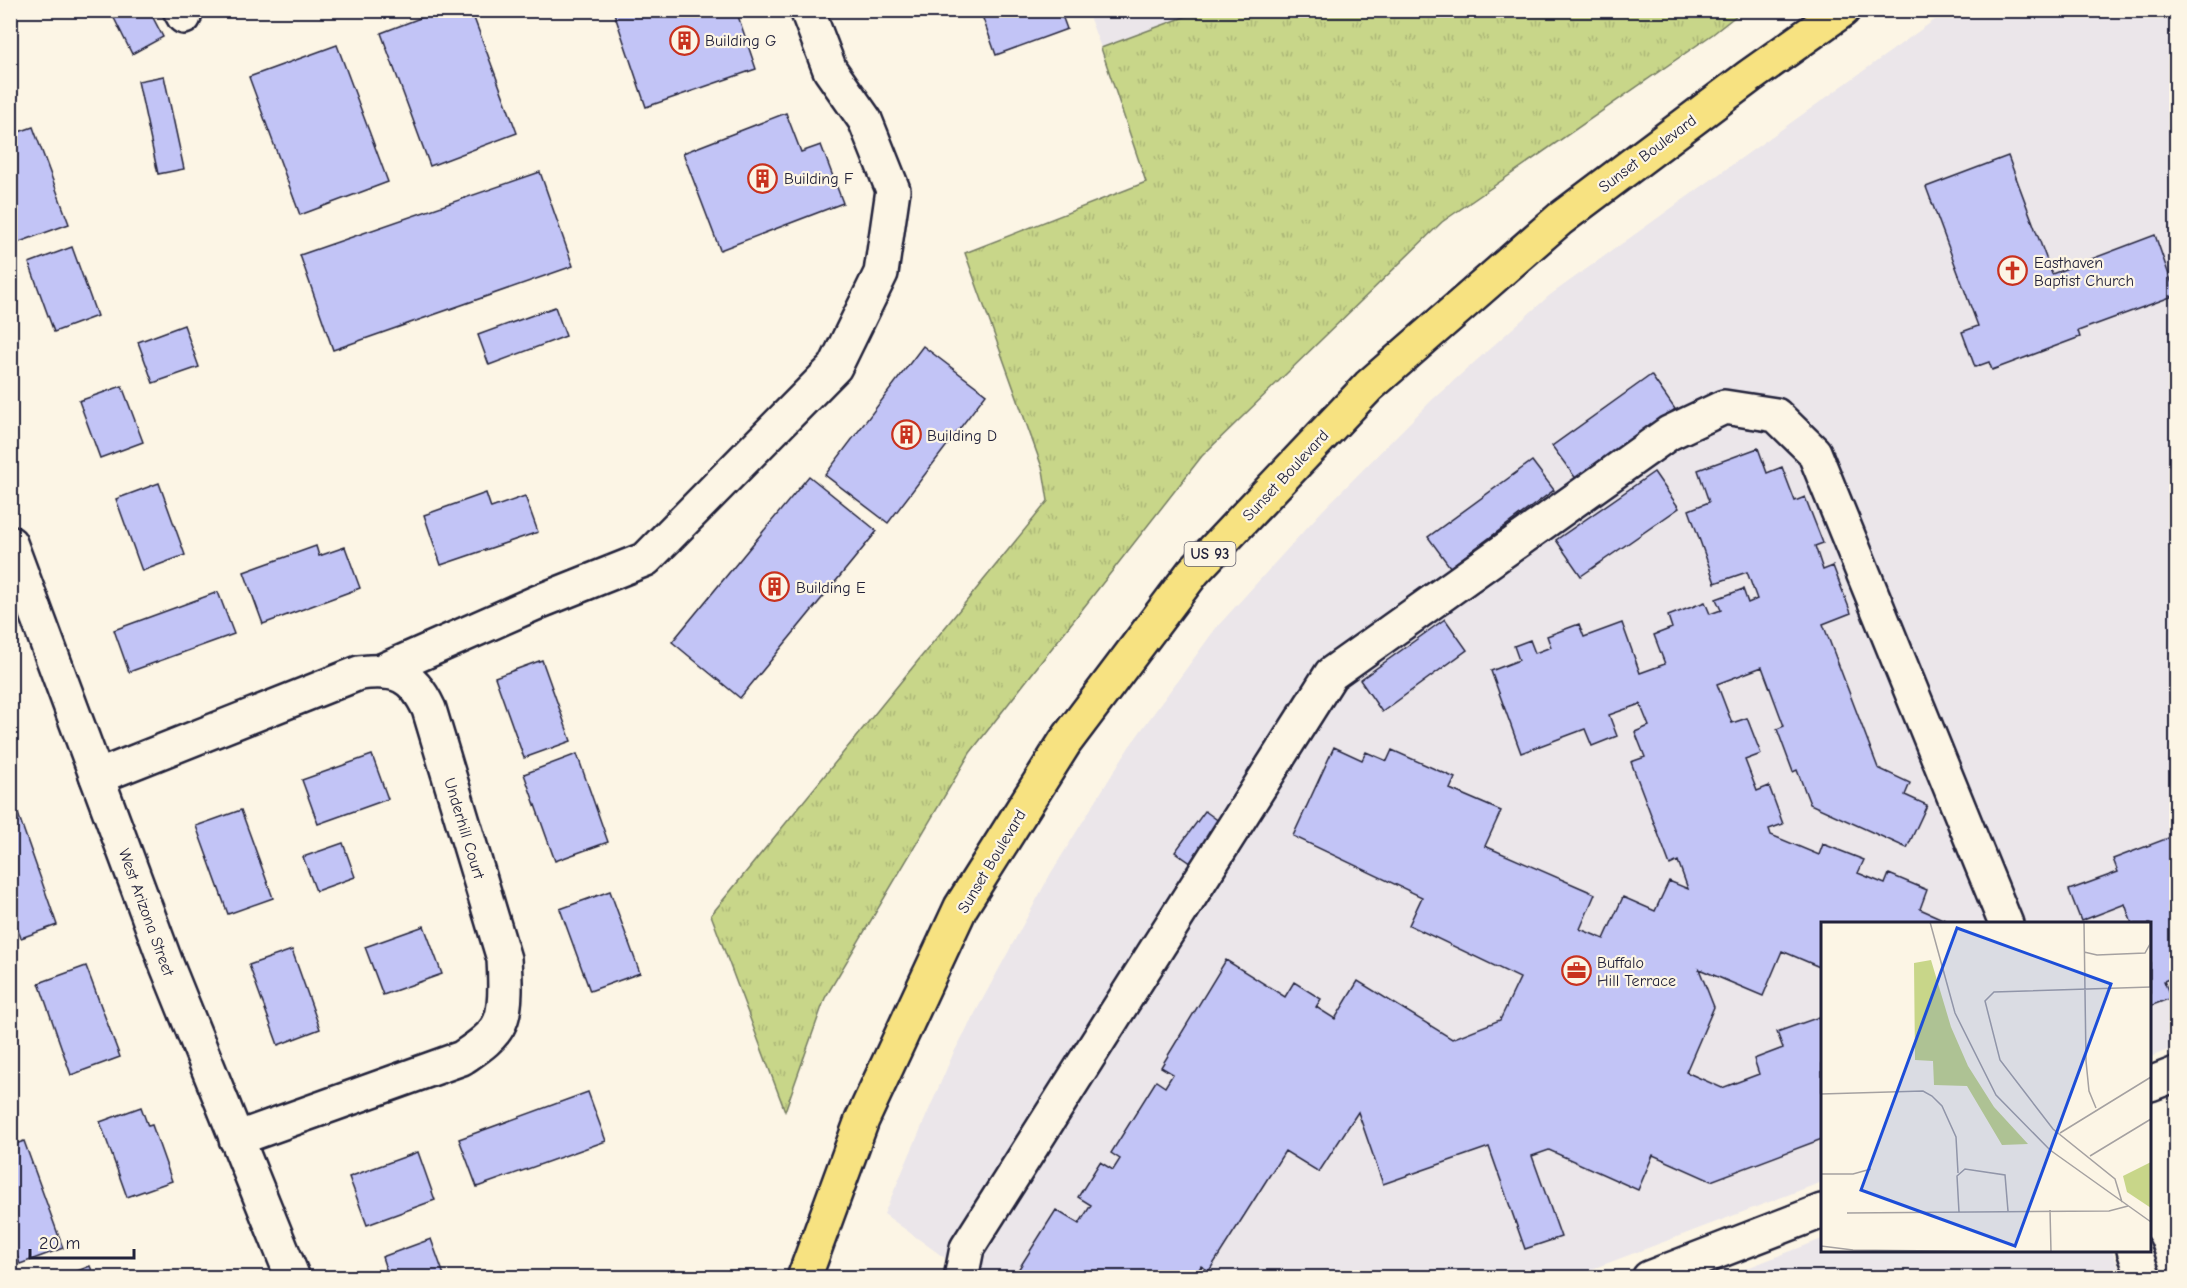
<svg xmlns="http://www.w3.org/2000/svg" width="2187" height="1288" viewBox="0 0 2187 1288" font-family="'Comic Neue',sans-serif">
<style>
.built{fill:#ebe6ea}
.grass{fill:url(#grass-tufts);stroke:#757c62;stroke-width:1.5}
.building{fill:#c2c4f6;stroke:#22223b;stroke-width:1.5}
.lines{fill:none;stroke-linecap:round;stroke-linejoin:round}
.minor-casing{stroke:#22223b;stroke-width:38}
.major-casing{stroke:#22223b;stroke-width:38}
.minor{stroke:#fcf5e5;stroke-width:33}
.major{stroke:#f7e281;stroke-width:33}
.labels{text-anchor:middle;stroke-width:4.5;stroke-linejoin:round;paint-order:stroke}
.shield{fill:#fcf5e5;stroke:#63616e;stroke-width:1.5}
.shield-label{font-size:15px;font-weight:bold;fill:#22223b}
.poi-label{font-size:16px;fill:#22223b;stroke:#fcf5e5;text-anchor:start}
.street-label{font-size:16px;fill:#22223b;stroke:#fcf5e5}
.inset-road{fill:none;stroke:#a5a1a1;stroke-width:1.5}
.view{fill:#1d4ed8;fill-opacity:0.15;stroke:#1d4ed8;stroke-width:3}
.inset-edge{fill:none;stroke:#22223b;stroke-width:3}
</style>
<defs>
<pattern id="grass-tufts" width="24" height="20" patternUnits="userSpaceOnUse" patternTransform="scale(1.5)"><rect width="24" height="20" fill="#c8d689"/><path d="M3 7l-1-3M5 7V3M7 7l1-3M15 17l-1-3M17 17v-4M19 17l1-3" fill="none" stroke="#acb777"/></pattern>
</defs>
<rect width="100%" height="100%" fill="#fcf5e5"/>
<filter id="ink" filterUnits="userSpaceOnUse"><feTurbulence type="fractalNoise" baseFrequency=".0167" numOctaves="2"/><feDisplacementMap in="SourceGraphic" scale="12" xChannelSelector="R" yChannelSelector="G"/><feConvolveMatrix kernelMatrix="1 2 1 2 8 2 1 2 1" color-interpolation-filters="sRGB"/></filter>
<g filter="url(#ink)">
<g class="built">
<path d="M1087 11H1203L1101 48Z"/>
<path d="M1947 11H2176V1047L2150 1057V924H1822V1182L1571 1277H971L884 1214 953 1054 1051 873 1129 747 1216 628 1321 512 1432 400 1550 295Z"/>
<path d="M1822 1239V1250L2112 1251 2123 1277H1724Z"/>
</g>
<path class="grass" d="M1203 10 1742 11 1713 34 1442 222 1202 456 970 753 825 998 785 1111 711 915 1048 501 1043 470 965 253 1146 182 1101 48Z"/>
<g class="building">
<path d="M110 10H149L163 37 132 54Z"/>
<path d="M441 10H471L517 133 430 166 381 33Z"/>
<path d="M613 10H736L756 69 646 107Z"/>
<path d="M980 10H1060L1067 29 996 55Z"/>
<path d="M337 45 388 182 300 215 249 77Z"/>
<path d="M164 76 184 169 158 174 138 81Z"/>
<path d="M786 113 801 152 821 145 843 203 720 250 683 153Z"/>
<path d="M33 127 69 224 14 244 10 235V135Z"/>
<path d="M2008 156 2052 274 2155 235 2176 295 2078 331 2080 337 1992 370 1989 362 1975 367 1962 332 1978 326 1926 187Z"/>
<path d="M540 172 573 266 333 350 300 255Z"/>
<path d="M72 247 97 316 54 332 29 263Z"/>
<path d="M555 307 566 336 489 365 478 335Z"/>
<path d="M184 325 199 367 153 383 138 342Z"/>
<path d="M923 346 986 394 888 523 825 475Z"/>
<path d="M1651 375 1675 409 1577 480 1552 446Z"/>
<path d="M122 386 143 442 100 458 79 401Z"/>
<path d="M1758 448 1767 473 1782 467 1795 501 1805 497 1823 543 1815 546 1823 570 1833 566 1851 613 1823 624 1878 768 1910 783 1905 795 1927 805 1907 848 1810 804 1797 770 1793 772 1777 729 1784 726 1762 667 1717 684 1732 723 1747 718 1761 754 1745 760 1757 791 1769 786 1783 824 1769 829 1771 835 1819 855 1823 844 1864 860 1858 873 1885 884 1889 874 1927 890 1920 909 1954 924H1822V968L1782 951 1763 996 1699 969 1714 1007 1686 1072 1722 1088 1759 1074 1754 1059 1783 1048 1777 1032 1822 1016V1139L1711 1181 1653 1155 1638 1190 1549 1150 1532 1156 1561 1237 1525 1249 1489 1147 1383 1184 1358 1112 1319 1172 1285 1151 1209 1271 1201 1266 1194 1278H1013L1056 1210 1079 1224 1091 1205 1078 1197 1100 1162 1113 1170 1120 1159 1111 1153 1156 1081 1165 1087 1173 1074 1161 1067 1226 960 1285 997 1294 982 1321 999 1316 1007 1335 1019 1358 981 1452 1039 1500 1020 1520 978 1409 925 1422 897 1293 836 1334 747 1362 760 1366 752 1387 761 1392 750 1455 778 1450 789 1501 811 1485 846 1595 894 1580 929 1604 939 1623 897 1655 911 1669 881 1688 889 1678 861 1670 865 1631 762 1645 757 1635 732 1649 726 1640 704 1609 715 1617 736 1592 746 1585 729 1521 753 1491 671 1519 660 1514 646 1530 640 1535 653 1551 647 1547 636 1579 624 1584 637 1622 623 1640 673 1665 664 1654 635 1672 628 1668 616 1705 602 1710 614 1721 610 1716 599 1743 589 1748 603 1757 599 1747 572 1715 583 1689 510 1709 502 1698 470Z"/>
<path d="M1532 461 1554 490 1450 567 1428 537Z"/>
<path d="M1654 472 1679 508 1581 576 1556 540Z"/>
<path d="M809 476 877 531 740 698 672 642Z"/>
<path d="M159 483 185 555 142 571 116 499Z"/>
<path d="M486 493 491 508 525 496 538 532 441 565 424 515Z"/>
<path d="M316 546 319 556 345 547 360 588 263 624 244 572Z"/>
<path d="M218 592 234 634 129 672 114 630Z"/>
<path d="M1445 619 1467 650 1382 712 1360 680Z"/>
<path d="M542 660 571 741 524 758 495 677Z"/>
<path d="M577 754 608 842 555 861 524 774Z"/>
<path d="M372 755 388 799 318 824 302 780Z"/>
<path d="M10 767 18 787 10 790Z"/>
<path d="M15 805 57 925 21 938 10 909V807Z"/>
<path d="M241 810 273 898 228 914 196 826Z"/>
<path d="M1205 811 1227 827 1198 868 1175 852Z"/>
<path d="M2176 835V976L2164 981 2171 998 2150 1006V924H2132L2125 904 2081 921 2069 890 2118 872 2113 859Z"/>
<path d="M343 843 355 877 316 891 303 857Z"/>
<path d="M610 891 640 973 590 991 560 909Z"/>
<path d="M424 926 442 974 383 995 365 947Z"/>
<path d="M292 950 320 1029 278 1045 249 965Z"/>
<path d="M86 966 120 1057 71 1075 39 983Z"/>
<path d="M588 1092 606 1141 477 1187 459 1139Z"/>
<path d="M141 1107 148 1126 152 1125 172 1181 127 1197 100 1122Z"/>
<path d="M24 1141 63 1248 20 1264 10 1237V1146Z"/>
<path d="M418 1152 435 1200 367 1225 349 1177Z"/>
<path d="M431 1239 445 1278H389L382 1257Z"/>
<path d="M90 1266 95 1278H60Z"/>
</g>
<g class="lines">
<defs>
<g id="minor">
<path d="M180 10 184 17"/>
<path d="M10 543 167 966 293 1278"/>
<path d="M384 670 538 602 646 559 835 367 881 273 893 190 865 120 830 70 807 10"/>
<path d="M97 777 359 673C396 669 412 673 429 709L504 959C505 976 507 1006 500 1022 493 1038 475 1049 462 1058L236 1139"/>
<path d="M2150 1084 2176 1074"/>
<path d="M2134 1250 2144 1278"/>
<path d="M961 1278 967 1248 1331 674 1669 433 1724 407 1776 415 1814 452 2006 924"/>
<path d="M1649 1278 1822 1211"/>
</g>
<path id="major" d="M804 1278 862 1120 961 907 1065 742 1193 572 1369 386 1560 219 1750 76 1843 10"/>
</defs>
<use href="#minor" class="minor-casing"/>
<use href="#major" class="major-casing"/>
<use href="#minor" class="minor"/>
<use href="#major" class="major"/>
</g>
</g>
<defs>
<symbol id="building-ring" viewBox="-11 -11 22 22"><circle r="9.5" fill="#fcf5e5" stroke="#c8321e" stroke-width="1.5"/><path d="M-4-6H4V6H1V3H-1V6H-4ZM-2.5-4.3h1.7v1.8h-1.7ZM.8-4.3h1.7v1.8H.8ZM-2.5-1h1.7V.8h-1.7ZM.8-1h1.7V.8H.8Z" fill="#c8321e"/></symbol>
<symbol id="church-ring" viewBox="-11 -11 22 22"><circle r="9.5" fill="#fcf5e5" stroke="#c8321e" stroke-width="1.5"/><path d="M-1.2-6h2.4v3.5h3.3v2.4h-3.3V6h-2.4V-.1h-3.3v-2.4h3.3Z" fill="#c8321e"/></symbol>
<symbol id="office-ring" viewBox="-11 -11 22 22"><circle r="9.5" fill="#fcf5e5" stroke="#c8321e" stroke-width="1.5"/><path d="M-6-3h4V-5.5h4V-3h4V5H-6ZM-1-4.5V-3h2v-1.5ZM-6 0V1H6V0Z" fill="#c8321e"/></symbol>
</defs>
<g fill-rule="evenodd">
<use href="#building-ring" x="668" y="24" width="33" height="33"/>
<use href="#building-ring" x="746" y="162" width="33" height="33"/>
<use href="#church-ring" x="1996" y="254" width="33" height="33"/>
<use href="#building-ring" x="890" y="418" width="33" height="33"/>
<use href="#building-ring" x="758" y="570" width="33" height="33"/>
<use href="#office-ring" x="1560" y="954" width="33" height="33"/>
</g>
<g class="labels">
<rect class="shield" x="1184.5" y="542" width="51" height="24" rx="4.5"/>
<g class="shield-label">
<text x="1210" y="559">US 93</text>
</g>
<g class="poi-label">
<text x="705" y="46">Building G</text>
<text x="784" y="184">Building F</text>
<text x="2034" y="268">Easthaven<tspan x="2034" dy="18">Baptist Church</tspan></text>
<text x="927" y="441">Building D</text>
<text x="796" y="593">Building E</text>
<text x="1597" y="968">Buffalo<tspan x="1597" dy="18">Hill Terrace</tspan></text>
</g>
<g class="street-label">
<text transform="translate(1647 153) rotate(-37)" y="6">Sunset Boulevard</text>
<text transform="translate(1285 475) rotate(-47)" y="6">Sunset Boulevard</text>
<text transform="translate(465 828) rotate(73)" y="6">Underhill Court</text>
<text transform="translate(991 861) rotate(-59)" y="6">Sunset Boulevard</text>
<text transform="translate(147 912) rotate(70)" y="6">West Arizona Street</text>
</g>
</g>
<g transform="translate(1821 922)">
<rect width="330" height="330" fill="#fcf5e5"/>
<path d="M110 38 130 105 147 144 173 185 207 222 181 223 146 164 113 163 112 139 94 138 93 41ZM330 240V286L306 270 302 254Z" fill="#c8d689"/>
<path class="inset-road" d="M109 0 134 91 175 173 229 228 330 300M263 0 265 139 268 169 275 186M329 24V65M263 30 276 33 324 31 329 22V0M0 172 102 169 111 174 121 184 135 215 137 251M239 211 330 155M269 234 330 197M0 252H32L50 247M301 280 294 257 232 207 179 138 164 79 173 70 330 65M229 288 230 330M138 290 136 254 144 247 184 253 187 289M26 291 288 289 307 284M0 324 32 328 207 330"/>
<path class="view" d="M136 6 290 62 194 324 40 268Z"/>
<rect width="330" height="330" class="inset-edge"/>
</g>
<rect width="2187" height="1288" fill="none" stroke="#fcf5e5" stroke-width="36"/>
<rect x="18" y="18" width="2151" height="1252" fill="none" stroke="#22223b" stroke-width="2" filter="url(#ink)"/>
<path d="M30 1249v9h104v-9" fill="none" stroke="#22223b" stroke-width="3"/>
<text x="39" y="1249" font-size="18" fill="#22223b" stroke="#fcf5e5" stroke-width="4.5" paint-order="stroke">20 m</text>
</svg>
